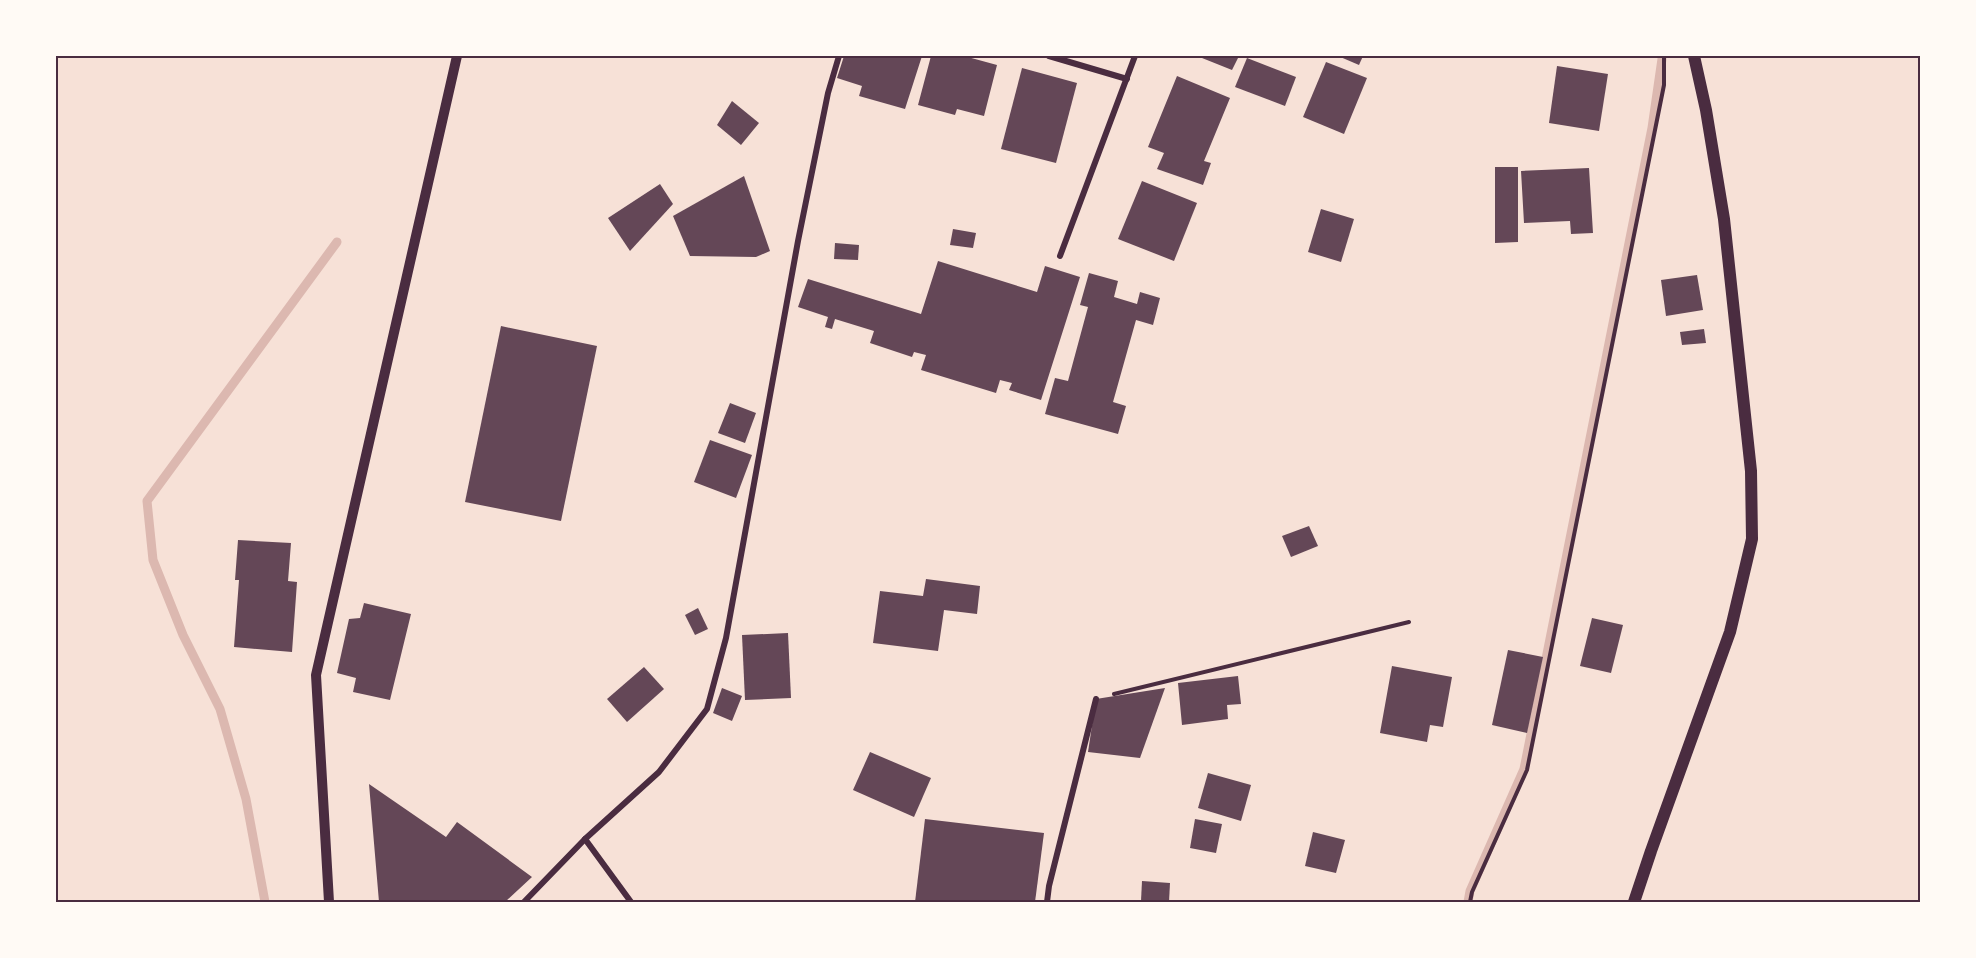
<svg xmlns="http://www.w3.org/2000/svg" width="1976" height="958" viewBox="0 0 1976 958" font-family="'PT Sans Narrow',sans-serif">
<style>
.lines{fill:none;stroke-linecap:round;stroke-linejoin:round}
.stream{stroke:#dcb8b0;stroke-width:9}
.building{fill:#644757}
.path{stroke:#4a2c40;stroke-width:4}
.minor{stroke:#4a2c40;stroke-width:6}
.tertiary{stroke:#4a2c40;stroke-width:10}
.secondary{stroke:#4a2c40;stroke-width:12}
.neatline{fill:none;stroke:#4a2c40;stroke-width:2}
</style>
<rect width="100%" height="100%" fill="#f7e1d7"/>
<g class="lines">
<g class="stream">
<path d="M265 902 246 799 220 709 183 635 153 560 147 501 337 242"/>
<path d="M1468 902 1470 891 1524 769 1652 128 1662 59"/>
</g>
</g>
<g class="building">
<path d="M844 56H922L905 109 859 96 862 86 837 78Z"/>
<path d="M931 56H964L997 65 984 116 957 109 955 115 918 105Z"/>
<path d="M1197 56H1239L1232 70Z"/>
<path d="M1338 56H1363L1359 65Z"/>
<path d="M1247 58 1296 77 1285 106 1235 87Z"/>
<path d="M1326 62 1367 78 1344 134 1303 117Z"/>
<path d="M1557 66 1608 74 1599 131 1549 123Z"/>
<path d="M1022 68 1077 83 1056 163 1001 149Z"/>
<path d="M1177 76 1230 98 1204 161 1211 163 1203 185 1157 169 1164 153 1148 147Z"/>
<path d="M732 101 759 123 741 145 717 125Z"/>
<path d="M1495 167H1518V242L1495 243Z"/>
<path d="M1589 168 1593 233 1571 234 1570 221 1524 223 1521 171Z"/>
<path d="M744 176 770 251 756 257 690 256 673 216Z"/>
<path d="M1142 181 1197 203 1174 261 1118 239Z"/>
<path d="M660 184 673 204 630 251 608 218Z"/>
<path d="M1321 209 1354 219 1341 262 1308 252Z"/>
<path d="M953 229 976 233 973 248 950 245Z"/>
<path d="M835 243 859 245 858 260 834 259Z"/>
<path d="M938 261 1037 292 1045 266 1080 277 1041 400 1009 390 1012 383 1000 380 996 393 921 370 926 355 914 352 912 357 870 343 874 331 835 319 832 329 825 327 828 317 798 307 808 279 921 314Z"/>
<path d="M1089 273 1118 281 1114 297 1137 304 1140 292 1160 298 1153 325 1136 320 1113 402 1126 406 1118 434 1045 414 1055 378 1068 381 1088 307 1080 305Z"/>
<path d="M1697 275 1703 310 1666 316 1661 280Z"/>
<path d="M501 326 597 346 561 521 465 502Z"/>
<path d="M1704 329 1706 343 1682 345 1680 332Z"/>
<path d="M730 403 756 413 745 443 718 433Z"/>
<path d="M710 440 752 455 736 498 694 482Z"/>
<path d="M1309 526 1318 546 1291 557 1282 536Z"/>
<path d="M238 540 291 543 288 581 297 582 292 652 234 647 239 580H235Z"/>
<path d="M926 579 980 586 977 614 944 610 938 651 873 643 880 591 923 596Z"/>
<path d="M364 603 411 614 390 700 353 692 356 678 337 673 349 619 360 618Z"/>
<path d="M698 608 708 629 695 635 685 615Z"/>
<path d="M1592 618 1623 625 1611 673 1580 666Z"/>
<path d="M788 633 791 698 745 700 742 635Z"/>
<path d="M1508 650 1543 657 1527 733 1492 725Z"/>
<path d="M1392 666 1452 677 1443 727 1430 725 1427 742 1380 733Z"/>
<path d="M644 667 664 689 627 722 607 699Z"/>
<path d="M1238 676 1241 704 1227 705 1228 719 1182 725 1178 683Z"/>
<path d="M722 688 742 696 732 721 713 713Z"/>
<path d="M1165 688 1140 758 1088 752 1096 699Z"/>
<path d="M870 752 931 778 914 817 853 790Z"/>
<path d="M1208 773 1251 785 1241 821 1198 808Z"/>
<path d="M369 784 446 837 457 822 532 877 505 902H379Z"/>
<path d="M925 819 1044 833 1035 902H915Z"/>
<path d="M1195 819 1222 824 1216 853 1190 848Z"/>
<path d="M1313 832 1345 840 1336 873 1305 866Z"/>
<path d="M1142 881 1170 883 1169 902 1141 901Z"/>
</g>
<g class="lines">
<g class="path">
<path d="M1114 694 1409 622"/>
<path d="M1470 902 1472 892 1527 770 1664 85V56"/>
</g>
<g class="minor">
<path d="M1049 56 1127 79"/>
<path d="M1060 256 1135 56"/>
<path d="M585 839 631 902"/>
<path d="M524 902 585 839 659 772 707 709 726 638 798 241 828 93 839 56"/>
<path d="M1047 902 1049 886 1096 699"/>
</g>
<path class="tertiary" d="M329 902 316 675 457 56"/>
<path class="secondary" d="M1634 902 1651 851 1730 632 1752 539 1751 471 1724 219 1706 110 1694 56"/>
</g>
<rect width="1976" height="958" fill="none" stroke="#fffaf5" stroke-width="114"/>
<rect x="57" y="57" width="1862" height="844" class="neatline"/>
</svg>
